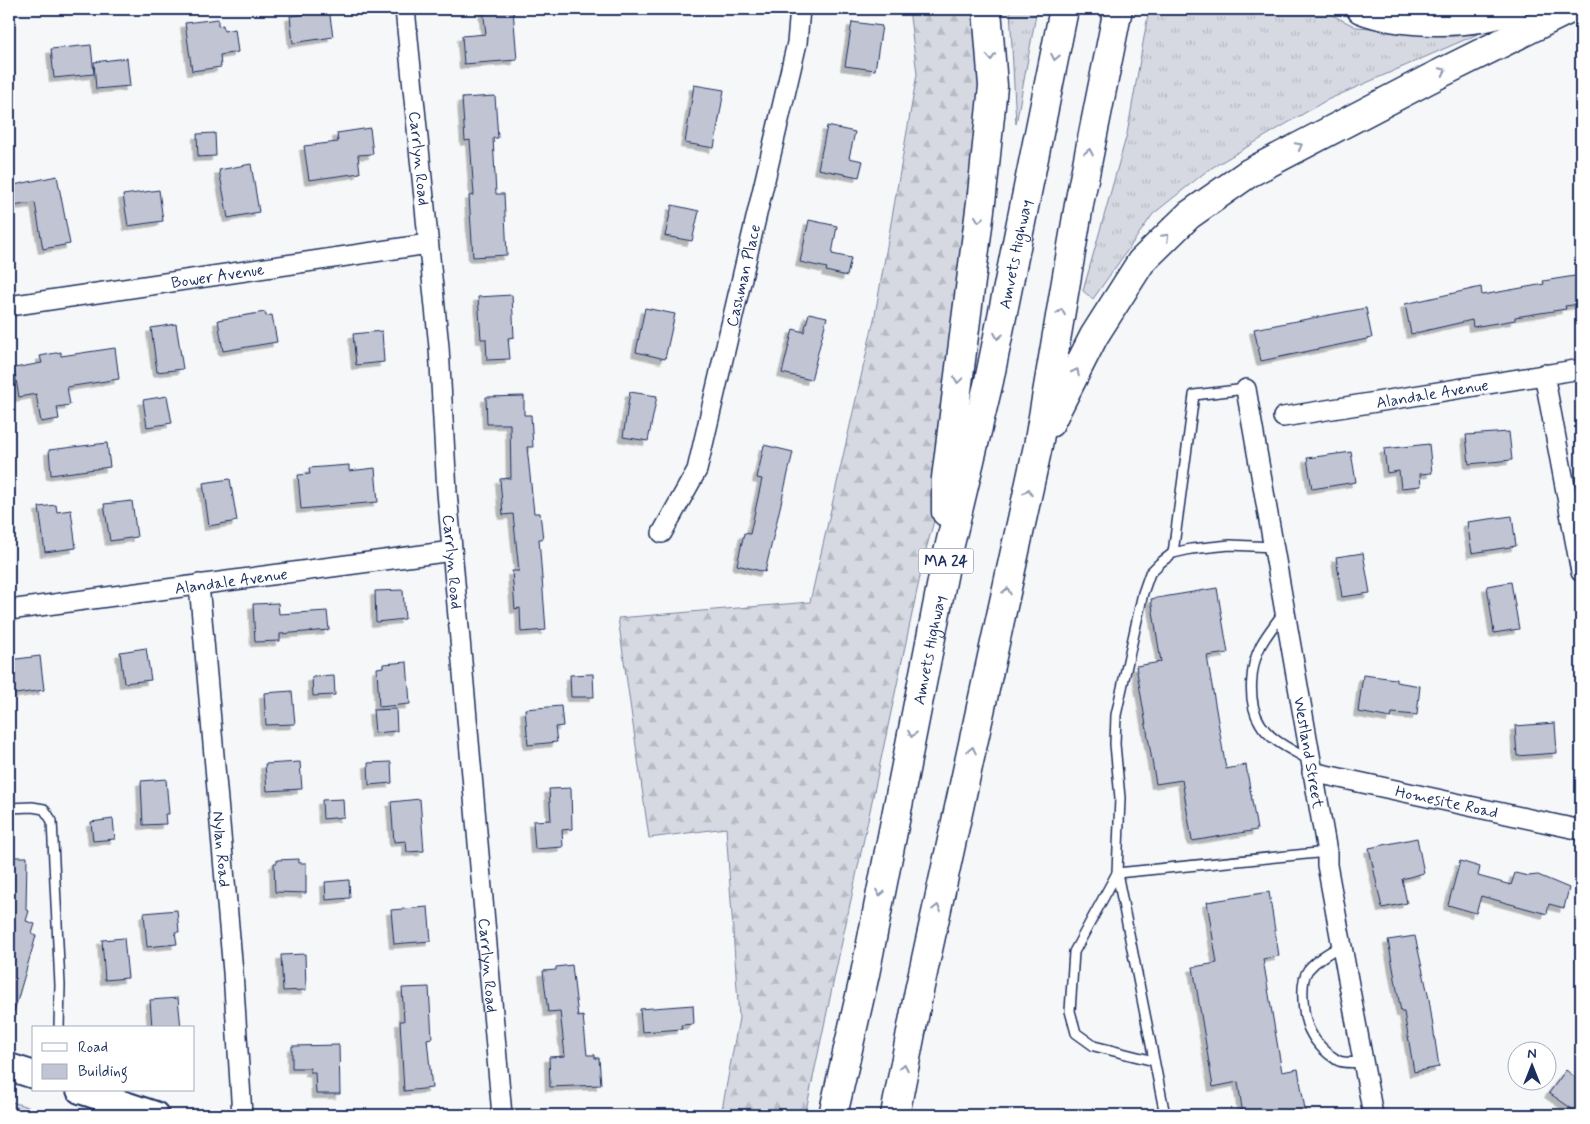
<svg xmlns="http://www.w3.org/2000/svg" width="1590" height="1124" viewBox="0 0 1590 1124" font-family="Mynerve,sans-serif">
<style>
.grass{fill:url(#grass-tufts);stroke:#7884a0}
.forest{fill:url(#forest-firs);stroke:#7884a0}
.park{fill:url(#park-dots);stroke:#7884a0}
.building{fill:#c0c4d3;stroke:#1b2f5e;filter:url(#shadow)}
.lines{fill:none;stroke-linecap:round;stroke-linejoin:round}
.lane-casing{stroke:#1b2f5e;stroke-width:12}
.street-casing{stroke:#1b2f5e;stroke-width:22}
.secondary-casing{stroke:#1b2f5e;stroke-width:30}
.highway-casing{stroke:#1b2f5e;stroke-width:31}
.lane{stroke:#fff;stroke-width:9}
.street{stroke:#fff;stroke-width:19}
.secondary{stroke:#fff;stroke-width:26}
.highway{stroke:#fff;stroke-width:28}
.oneway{stroke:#8d97ae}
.labels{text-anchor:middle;stroke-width:4;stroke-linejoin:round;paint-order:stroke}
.shield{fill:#fff;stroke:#5f6d8e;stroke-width:1}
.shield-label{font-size:15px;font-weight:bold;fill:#1b2f5e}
.street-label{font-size:16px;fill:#1b2f5e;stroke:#fff}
</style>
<defs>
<pattern id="grass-tufts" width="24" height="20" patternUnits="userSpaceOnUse" patternTransform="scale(1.25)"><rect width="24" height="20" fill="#d6d9e2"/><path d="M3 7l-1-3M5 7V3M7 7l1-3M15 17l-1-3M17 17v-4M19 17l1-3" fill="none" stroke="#b7bbc4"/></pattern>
<pattern id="forest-firs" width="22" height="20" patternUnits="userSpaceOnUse" patternTransform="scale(1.25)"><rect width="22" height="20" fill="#d6d9e2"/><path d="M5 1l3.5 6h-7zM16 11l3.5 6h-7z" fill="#b7bbc4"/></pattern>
<pattern id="park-dots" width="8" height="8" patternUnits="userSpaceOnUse" patternTransform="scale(1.25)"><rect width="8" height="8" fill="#d6d9e2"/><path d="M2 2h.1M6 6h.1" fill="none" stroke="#b7bbc4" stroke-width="1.8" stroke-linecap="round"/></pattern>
<filter id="shadow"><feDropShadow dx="-4.5" dy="4.5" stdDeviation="0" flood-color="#0004"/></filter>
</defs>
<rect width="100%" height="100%" fill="#f6f7f9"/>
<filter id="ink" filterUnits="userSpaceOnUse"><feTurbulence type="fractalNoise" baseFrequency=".02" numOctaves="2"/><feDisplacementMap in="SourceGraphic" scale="10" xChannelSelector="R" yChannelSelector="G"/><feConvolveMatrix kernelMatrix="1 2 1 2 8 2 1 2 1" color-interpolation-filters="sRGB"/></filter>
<g filter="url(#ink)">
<g class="grass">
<path d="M1010 9H1037L1016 124Z"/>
<path d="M1149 9H1320L1356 27 1431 32 1496 26 1325 101 1208 170 1153 214 1093 299 1083 291 1127 134Z"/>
</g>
<path class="forest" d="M909 9H987L946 478 925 553 805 1115H721L739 1018 726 828 649 838 618 618 810 602 875 315 917 74Z"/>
<path class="park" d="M9 1101 53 1115H9Z"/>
<g class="building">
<path d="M307 9H329L333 37 293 43 290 16 307 14Z"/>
<path d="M483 9H513L517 60 464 64 462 36 486 34Z"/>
<path d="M218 19V26L223 25 224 31 235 29 238 52 220 55 221 67 192 71 185 23Z"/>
<path d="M852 22 882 26 875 70 845 66Z"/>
<path d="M91 45 94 74 54 78 51 49Z"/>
<path d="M127 58 130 86 96 89 94 62Z"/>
<path d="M694 85 724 90 714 148 685 143Z"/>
<path d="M495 96 498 138H493L496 194H504L507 255 473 257 469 196 474 195 470 140 465 141 462 98Z"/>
<path d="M827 126 855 132 849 158 863 161 859 177 818 169Z"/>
<path d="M370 128 373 154 358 155 360 173 309 180 304 146 338 142 337 133Z"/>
<path d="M215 133 216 156 198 157 197 134Z"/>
<path d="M251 164 259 212 228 218 219 170Z"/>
<path d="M57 176 70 244 43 249 35 203 12 206 9 186Z"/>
<path d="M159 190 163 221 128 226 123 195Z"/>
<path d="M672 205 699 211 692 241 665 236Z"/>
<path d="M809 220 837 226 832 254 851 258 847 276 826 271 827 268 800 262Z"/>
<path d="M1581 275V304L1565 306 1566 309 1515 317V320L1473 327 1472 320 1411 334 1405 304 1481 287 1482 295 1544 284 1543 281Z"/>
<path d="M512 295 514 337 508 338 510 359 487 360 486 339H481L478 297Z"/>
<path d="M645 308 675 314 665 359 636 352Z"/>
<path d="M1366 308 1372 338 1261 361 1254 329Z"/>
<path d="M265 312 266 316 272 315 277 342 223 351 218 320Z"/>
<path d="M809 313 827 317 811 380 782 373 793 329 804 332Z"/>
<path d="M176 324 183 369 157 372 151 328Z"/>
<path d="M382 331 384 362 356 365 353 334Z"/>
<path d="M115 348 119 379 67 387 70 405 57 407 59 419 41 422 36 394 19 397 14 368 42 363 40 356 61 352V356Z"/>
<path d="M630 392 657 396 648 441 623 437Z"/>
<path d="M167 396 172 423 147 427 143 400Z"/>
<path d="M524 396V415H531L533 447H527L534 513H540L543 539H539L546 630 521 632 520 608 515 609 512 571H519L513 514 503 515 500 479 511 478 510 424H487L486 397Z"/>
<path d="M1509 432 1512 460 1469 464 1466 435Z"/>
<path d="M107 443 110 467 51 475 49 450Z"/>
<path d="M1429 444 1432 473 1420 474 1421 486 1401 488 1399 471 1387 473 1384 449Z"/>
<path d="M764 445 793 452 765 572 737 565 744 533 750 534 762 479 757 478Z"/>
<path d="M1351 452 1356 482 1312 489 1307 458Z"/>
<path d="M349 465V471L375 468 378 502 301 509 298 475 310 474 309 468Z"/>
<path d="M230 479 237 521 209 526 203 483Z"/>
<path d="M132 501 137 537 110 541 104 504Z"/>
<path d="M56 505 57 512 71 510 76 548 45 552 39 507Z"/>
<path d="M1512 516 1516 546 1472 553 1467 522Z"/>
<path d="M1363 553 1370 593 1342 597 1336 557Z"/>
<path d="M1511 582 1519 629 1494 633 1487 586Z"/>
<path d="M1217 588 1228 653 1207 656 1226 769 1246 765 1257 830 1192 841 1182 780 1156 784 1136 666 1161 662 1151 599Z"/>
<path d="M403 590 405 619 376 622 375 591Z"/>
<path d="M278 603 279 614 327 611 329 630 280 634V641L255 642 253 604Z"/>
<path d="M146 648 151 680 124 683 120 652Z"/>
<path d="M40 656 44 690 9 695V660Z"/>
<path d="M407 662 410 704 379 707 377 668 383 667V664Z"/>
<path d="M593 674 594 697H571L570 675Z"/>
<path d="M1363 675 1396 679V682L1420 686 1417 715 1392 713 1391 718 1358 712Z"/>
<path d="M334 676 335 695 313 696 312 677Z"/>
<path d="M292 691 295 724 266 725 264 693Z"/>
<path d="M561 706 563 726 555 727 557 742 528 745 525 709Z"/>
<path d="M396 709 397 731 375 733 373 710Z"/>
<path d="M1555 723 1557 753 1517 756 1515 726Z"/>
<path d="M300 762 302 789 267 791 265 764Z"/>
<path d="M391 762 392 783 369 785 368 763Z"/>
<path d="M166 779 169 814H165L166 824 143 825 141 781Z"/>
<path d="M571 788 572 829 562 830 563 847 535 849 533 821 551 820 549 789Z"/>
<path d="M343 799 344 817 323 819 322 800Z"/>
<path d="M420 799 424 851 407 852 406 841 394 842 391 802Z"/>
<path d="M113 819 115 839 93 841 91 822Z"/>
<path d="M1417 838 1424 873 1402 879 1407 903 1382 908 1369 848Z"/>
<path d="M9 857H27L26 910 29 911 26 921 35 924 32 934 36 936 14 1012 9 1011Z"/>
<path d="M299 859V863H306V893L275 892 274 863H277V860Z"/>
<path d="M1460 861 1480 867 1478 876 1511 885 1515 873 1528 876 1538 875 1569 888 1564 908 1549 904 1547 914 1481 896 1476 913 1448 905Z"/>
<path d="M349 880 350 898 326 900 325 882Z"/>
<path d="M1269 892 1279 956 1263 959 1282 1072 1298 1069 1306 1115H1243L1238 1082 1213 1087 1193 967 1217 963 1207 902Z"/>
<path d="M428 907 431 941 394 944 391 910Z"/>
<path d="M177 910 179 932H175L177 944 147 947 144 913Z"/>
<path d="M1415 936 1429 999 1439 1067 1414 1072 1404 1012H1401L1388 940Z"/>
<path d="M124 938 128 978 105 980 102 940Z"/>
<path d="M305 954 306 990 283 991 281 955Z"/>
<path d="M572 965 578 1017 583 1016 587 1055H595V1058H599L601 1085 550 1087 549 1057 565 1056 560 1011 548 1012 543 971 556 970V967Z"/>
<path d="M429 987 432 1038 427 1039 432 1088 404 1091 400 1021H404L402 988Z"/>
<path d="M178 998 181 1028H152L150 1000Z"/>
<path d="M693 1005 694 1024 681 1025 682 1029 642 1032 640 1009Z"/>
<path d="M339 1045 340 1094H316L315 1072H310V1068H292V1046Z"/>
<path d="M1566 1070 1581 1082V1115L1549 1093Z"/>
</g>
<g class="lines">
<defs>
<g id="lane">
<path d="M1173 553 1194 395 1246 389"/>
<path d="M1283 613C1276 623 1267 634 1261 645 1250 666 1247 702 1260 723 1270 741 1293 750 1309 760"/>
<path d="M9 808 32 807 44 809 52 821 60 985 59 1028"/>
<path d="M1342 945C1330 952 1317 959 1308 970 1299 982 1303 1020 1311 1033 1316 1043 1327 1054 1337 1060 1343 1064 1356 1062 1364 1062"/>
<path d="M1154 1061 1094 1046 1076 1033 1070 1011 1074 952 1117 873 1327 852"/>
<path d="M1165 1115 1117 873 1120 798 1115 744 1116 715 1143 593 1150 573 1160 563 1173 553 1191 549 1230 545 1274 547"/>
</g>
<g id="street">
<path id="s1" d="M405 9 439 347 447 492 502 1115"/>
<path id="s2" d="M9 306 428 244"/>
<path d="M1544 374 1581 572"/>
<path id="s3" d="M1246 389 1327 852V865L1373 1115"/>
<path id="s4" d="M1283 417 1581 369"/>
<path id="s5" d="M662 533 697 470 797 43 800 9"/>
<path id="s6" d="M199 584 233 972 242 1115"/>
<path id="s7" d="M9 610 452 551"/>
<path id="s8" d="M1312 772 1581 830"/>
</g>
<g id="secondary">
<path d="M9 1067 34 1075"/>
<path d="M80 1090 155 1115"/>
</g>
<g id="highway">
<path d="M1361 9C1399 24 1474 26 1512 9"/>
<path d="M1050 423 1094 336 1141 262 1189 215 1249 173 1429 79 1570 9"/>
<path d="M946 512V478L982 194 993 86 987 9"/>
<path id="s9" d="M833 1115 865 974 946 561 989 381 1064 9"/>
<path d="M895 1115 919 991 1038 446 1080 199 1118 9"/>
</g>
</defs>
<use href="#lane" class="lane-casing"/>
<use href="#street" class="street-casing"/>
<use href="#secondary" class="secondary-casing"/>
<use href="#highway" class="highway-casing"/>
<use href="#lane" class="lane"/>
<use href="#street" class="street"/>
<use href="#secondary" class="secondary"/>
<use href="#highway" class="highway"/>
</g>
<defs><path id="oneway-chevron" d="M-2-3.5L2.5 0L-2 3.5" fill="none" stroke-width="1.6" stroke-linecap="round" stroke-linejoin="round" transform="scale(1.25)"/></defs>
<g class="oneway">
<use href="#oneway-chevron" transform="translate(991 57) rotate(86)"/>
<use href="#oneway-chevron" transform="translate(1055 57) rotate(101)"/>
<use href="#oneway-chevron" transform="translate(1443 71) rotate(-26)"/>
<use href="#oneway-chevron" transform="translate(1299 146) rotate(-28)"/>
<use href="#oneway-chevron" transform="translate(1089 152) rotate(-79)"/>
<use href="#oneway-chevron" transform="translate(979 219) rotate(98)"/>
<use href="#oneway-chevron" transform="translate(1166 237) rotate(-45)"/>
<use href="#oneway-chevron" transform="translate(1061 312) rotate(-81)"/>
<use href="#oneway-chevron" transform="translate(998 336) rotate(101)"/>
<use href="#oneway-chevron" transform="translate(1076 372) rotate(-63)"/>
<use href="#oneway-chevron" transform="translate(958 380) rotate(98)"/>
<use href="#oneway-chevron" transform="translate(1028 492) rotate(-78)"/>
<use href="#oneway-chevron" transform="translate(1007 591) rotate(-78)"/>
<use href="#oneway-chevron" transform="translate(912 734) rotate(101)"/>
<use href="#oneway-chevron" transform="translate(972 750) rotate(-78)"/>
<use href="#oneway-chevron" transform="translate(880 893) rotate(101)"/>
<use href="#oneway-chevron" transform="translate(937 908) rotate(-78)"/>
<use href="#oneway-chevron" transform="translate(904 1067) rotate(-79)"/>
</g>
</g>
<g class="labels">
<rect class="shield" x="918.5" y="548.5" width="55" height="25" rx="4"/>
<g class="shield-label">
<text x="946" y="566">MA 24</text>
</g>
<g class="street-label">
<text dy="6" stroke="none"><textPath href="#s1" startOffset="150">Carrlyn Road</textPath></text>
<text dy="6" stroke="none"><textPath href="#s9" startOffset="880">Amvets Highway</textPath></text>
<text dy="6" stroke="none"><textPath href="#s5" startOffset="272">Cashman Place</textPath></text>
<text dy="6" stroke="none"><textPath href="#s2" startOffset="211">Bower Avenue</textPath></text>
<text dy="6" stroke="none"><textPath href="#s4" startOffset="151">Alandale Avenue</textPath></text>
<text dy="6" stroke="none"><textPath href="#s1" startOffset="555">Carrlyn Road</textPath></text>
<text dy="6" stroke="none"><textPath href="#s7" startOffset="224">Alandale Avenue</textPath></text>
<text dy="6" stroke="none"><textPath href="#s9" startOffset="475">Amvets Highway</textPath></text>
<text dy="6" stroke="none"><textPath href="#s3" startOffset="369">Westland Street</textPath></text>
<text dy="6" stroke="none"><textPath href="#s8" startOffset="138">Homesite Road</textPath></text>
<text dy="6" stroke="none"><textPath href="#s6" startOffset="266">Nylan Road</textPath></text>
<text dy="6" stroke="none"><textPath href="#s1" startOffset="960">Carrlyn Road</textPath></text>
</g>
</g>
<rect width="1590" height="1124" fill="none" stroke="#fff" stroke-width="30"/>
<rect x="15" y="15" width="1560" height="1094" fill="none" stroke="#1b2f5e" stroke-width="2" filter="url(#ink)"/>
<rect x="32" y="1026" width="162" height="65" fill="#ffffff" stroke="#a4acbf"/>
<rect x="42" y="1043" width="25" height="8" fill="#ffffff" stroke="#a4acbf"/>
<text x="78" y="1052" font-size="15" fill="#1b2f5e">Road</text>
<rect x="42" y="1064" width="25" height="15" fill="#c0c4d3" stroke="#a4acbf"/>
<text x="78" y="1076" font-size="15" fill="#1b2f5e">Building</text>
<g transform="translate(1532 1066)"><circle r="24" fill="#ffffff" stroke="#a4acbf"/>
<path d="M0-4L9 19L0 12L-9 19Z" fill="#1b2f5e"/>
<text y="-8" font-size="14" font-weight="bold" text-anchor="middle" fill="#1b2f5e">N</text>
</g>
</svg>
